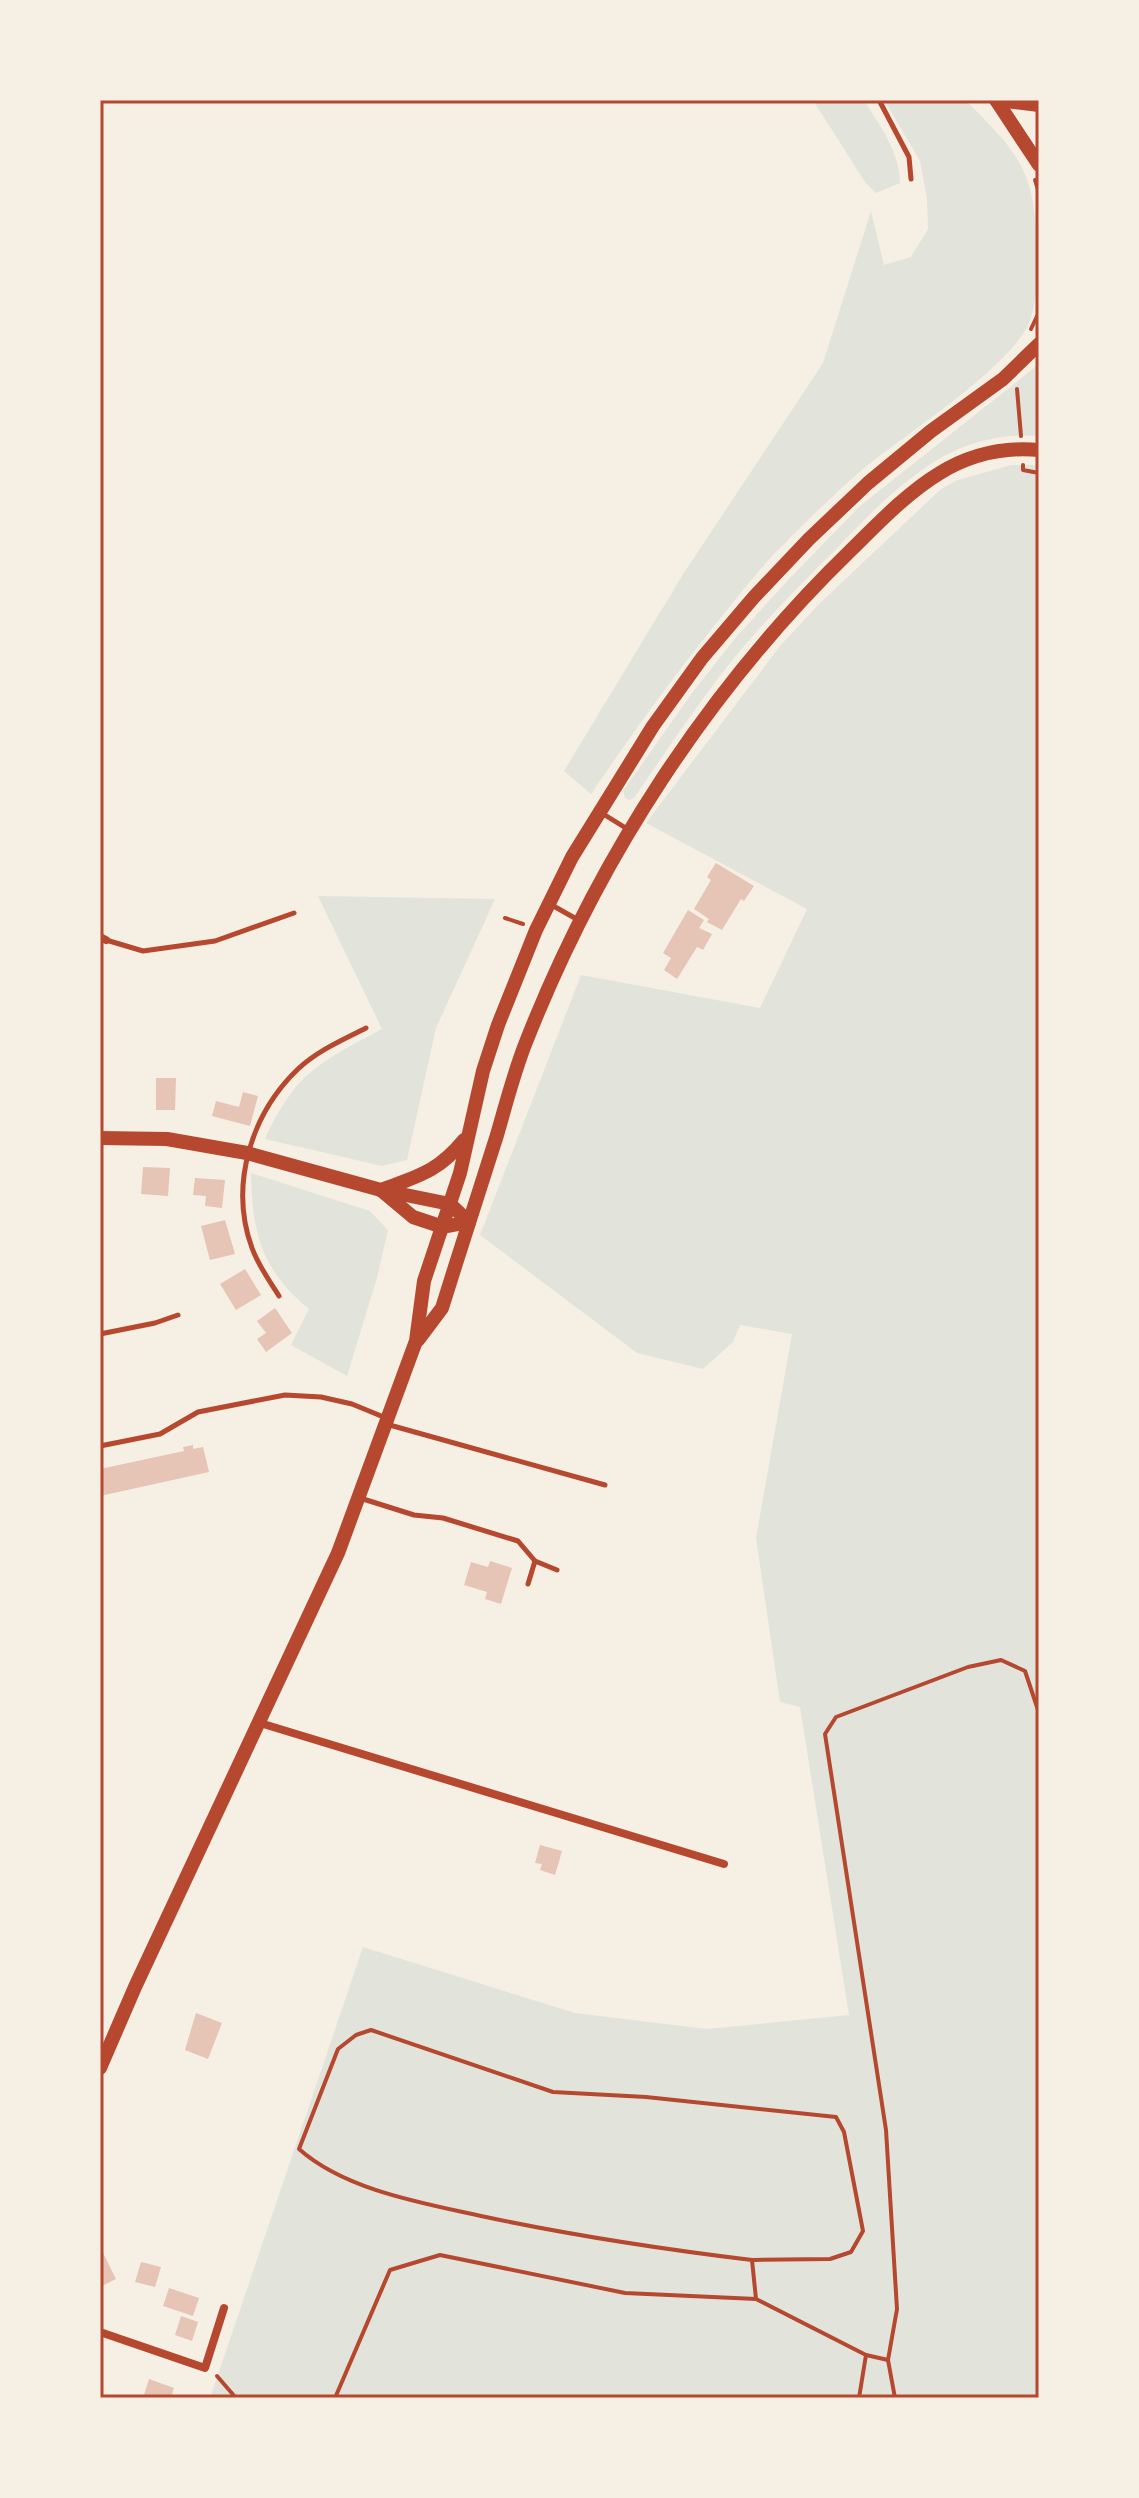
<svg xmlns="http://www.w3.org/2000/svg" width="1139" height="2498" viewBox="0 0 1139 2498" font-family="'DejaVu Sans',sans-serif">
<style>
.green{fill:#e2e4dc}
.building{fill:#e6c5b7}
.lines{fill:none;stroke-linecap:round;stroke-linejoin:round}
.path{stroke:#b5482f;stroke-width:4}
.service{stroke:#b5482f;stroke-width:5}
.minor{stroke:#b5482f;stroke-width:8}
.tertiary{stroke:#b5482f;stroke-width:14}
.neatline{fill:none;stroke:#b5482f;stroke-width:3}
</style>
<rect width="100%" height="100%" fill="#f6efe4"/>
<g class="green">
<path d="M813 100H864C880 126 900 152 900 183L876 193 865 182Z"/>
<path d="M884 100H965C1025 158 1038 178 1036 264 1036 284 1037 304 1029 323 1009 369 904 435 862 470 835 493 808 520 783 545 764 563 748 585 731 605 681 666 635 729 591 794L564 771 682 576 823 363 871 211 884 265 911 257 928 229 927 199 920 161Z"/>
<path d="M1039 364V437C1009 432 971 441 944 456 905 478 869 514 838 547 801 584 763 622 730 663 696 706 665 753 634 798L630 800 625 798 623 791 692 693 737 636 790 578 860 506Z"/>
<path d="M1011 465H1039V2398H210L363 1947 575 2013 707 2029 849 2015 800 1707 780 1702 756 1538 792 1334 740 1325 733 1342 703 1369 637 1353 480 1235 581 975 760 1008 807 909 646 823 780 646 821 602 940 490 955 481Z"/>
<path d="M318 896 495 899 436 1028 407 1160 382 1166 265 1139C296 1072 320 1062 382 1029Z"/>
<path d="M251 1173 370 1211 388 1230 377 1278 347 1376 291 1345 309 1309C261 1270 252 1232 251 1173Z"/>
</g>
<g class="building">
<path d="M716 863 754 886 744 901 741 899 722 930 707 922 709 919 694 909 711 880 707 877Z"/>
<path d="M688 910 704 920 699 928 712 934 703 950 697 947 677 979 664 970 671 958 663 953Z"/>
<path d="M156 1078H176L175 1110H156Z"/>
<path d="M243 1092 258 1096 250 1126 212 1116 216 1101 239 1107Z"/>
<path d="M143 1167 170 1168 168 1196 141 1194Z"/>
<path d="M195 1178 225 1180 222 1208 205 1206 206 1196 193 1195Z"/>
<path d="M225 1220 235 1254 210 1260 201 1226Z"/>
<path d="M245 1269 261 1295 236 1310 220 1284Z"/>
<path d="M275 1308 292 1333 266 1352 257 1339 266 1333 257 1321Z"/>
<path d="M193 1445V1449L203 1447 209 1472 100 1496V1469L184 1451 183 1447Z"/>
<path d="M490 1561 512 1568 501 1604 485 1599 487 1592 464 1585 471 1562 488 1567Z"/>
<path d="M540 1845 562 1851 555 1875 540 1870 542 1864 535 1863Z"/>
<path d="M196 2013 222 2023 208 2059 185 2050Z"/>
<path d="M100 2247 116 2279 100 2287Z"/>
<path d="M141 2262 161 2267 155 2287 135 2282Z"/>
<path d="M169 2288 199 2298 193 2316 163 2306Z"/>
<path d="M181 2316 198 2322 192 2341 175 2335Z"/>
<path d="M149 2379 174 2388 171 2398H143Z"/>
</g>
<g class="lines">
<g class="path">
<path d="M1035 180 1039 193"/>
<path d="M1031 329 1039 312"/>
<path d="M1017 389 1021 436"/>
<path d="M1023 465V470L1039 473"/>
<path d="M505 918 523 924"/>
<path d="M752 2260C661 2249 570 2235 481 2216 422 2203 345 2190 299 2149L338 2049 356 2035 371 2030 553 2092 646 2097 836 2117 844 2132 863 2231 851 2252 830 2259 752 2260 756 2299"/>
<path d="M866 2355 888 2360 895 2398"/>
<path d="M888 2360 897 2309 886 2130 825 1734 836 1717 968 1667 1001 1660 1025 1671 1039 1713"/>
<path d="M217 2376 236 2398"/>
<path d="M335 2398 390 2270 440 2255 625 2293 756 2299 866 2355 859 2398"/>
</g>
<g class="service">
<path d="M879 100 909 157 911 179"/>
<path d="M600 812 629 830"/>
<path d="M550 904 580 921"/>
<path d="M106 940 143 951 215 941 294 913"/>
<path d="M279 1296C269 1280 258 1265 252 1248 229 1185 251 1114 298 1069 317 1051 342 1040 366 1028"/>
<path d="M100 1334 155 1323 178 1315"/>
<path d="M386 1424 605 1485"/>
<path d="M100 1446 160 1434 198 1412 285 1395 321 1397 352 1404 386 1418"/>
<path d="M360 1498 414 1515 443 1518 518 1541 535 1561"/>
<path d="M528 1584 535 1561 557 1570"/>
</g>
<g class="minor">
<path d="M100 937 106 940"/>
<path d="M260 1723 724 1864"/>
<path d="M100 2332 205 2368 224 2308"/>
</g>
<g class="tertiary">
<path d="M996 100 1039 165"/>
<path d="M996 100 1039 105"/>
<path d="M100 1138 167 1139 247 1153 381 1190 450 1204 469 1222"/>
<path d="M381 1190C418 1176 438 1172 464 1140"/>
<path d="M382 1191 413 1217 443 1227 469 1222"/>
<path d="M418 1340 442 1308C460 1250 479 1192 497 1135 506 1104 514 1072 526 1042 598 859 708 689 850 551 906 496 954 442 1039 450"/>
<path d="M100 2068 135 1987 338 1553 416 1341 424 1281 460 1173 483 1071 498 1025 536 930 572 857 653 726 702 658 754 597 809 539 868 483 931 431 1003 379 1039 344"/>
</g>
</g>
<rect width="1139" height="2498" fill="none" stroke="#f6efe4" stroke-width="204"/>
<rect x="102" y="102" width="935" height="2294" class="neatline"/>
</svg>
